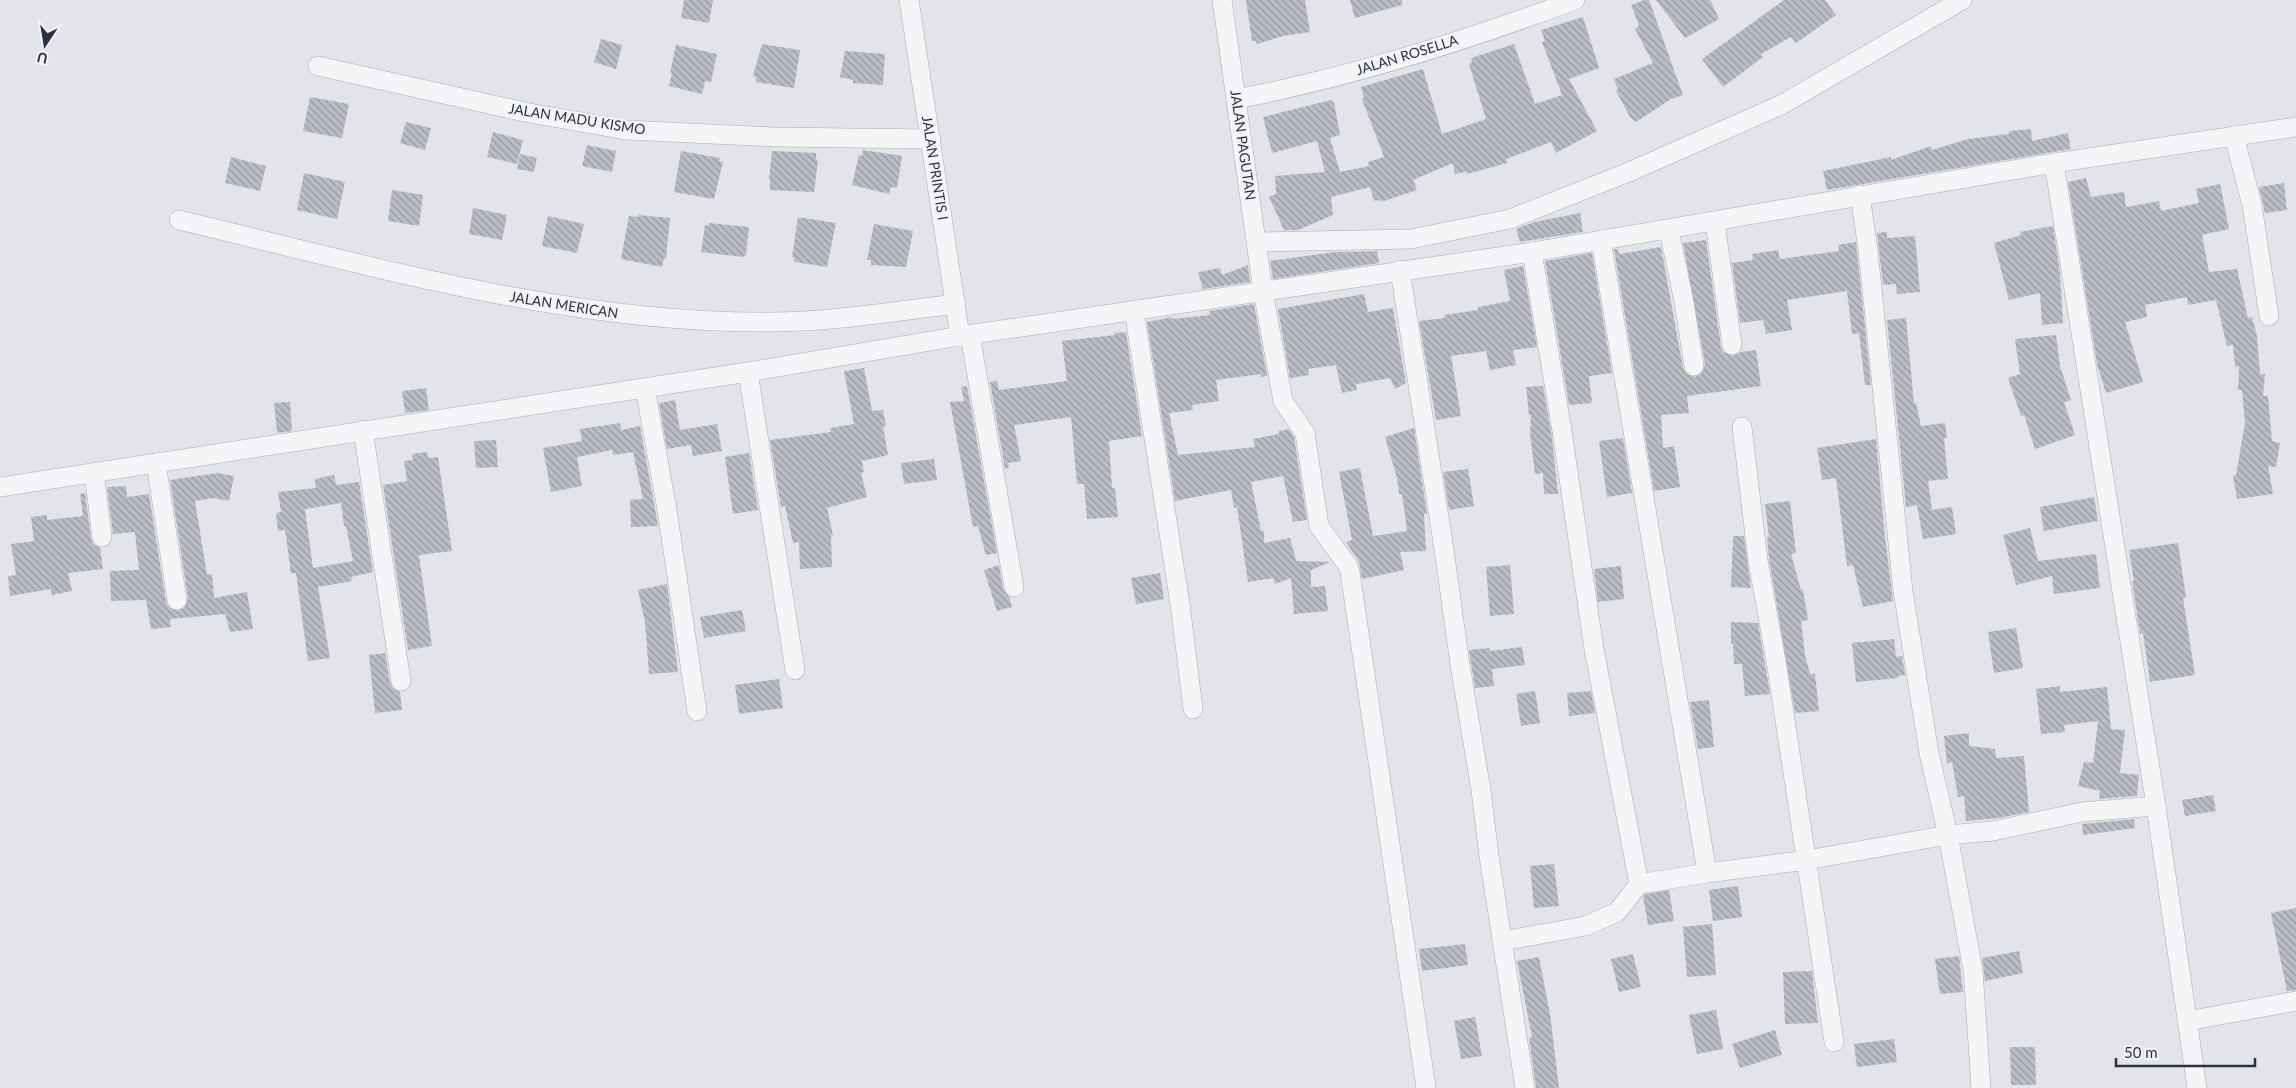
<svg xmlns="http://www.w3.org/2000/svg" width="2296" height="1088" viewBox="0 0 2296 1088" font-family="Lato,sans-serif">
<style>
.building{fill:url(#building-back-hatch);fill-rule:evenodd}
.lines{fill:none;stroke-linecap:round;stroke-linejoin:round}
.street-casing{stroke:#a8aab3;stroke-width:20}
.street{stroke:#f5f5f8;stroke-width:19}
.labels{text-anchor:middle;stroke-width:4.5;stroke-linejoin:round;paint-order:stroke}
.street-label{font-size:14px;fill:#2c3040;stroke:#f2f3f7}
</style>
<defs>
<pattern id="building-back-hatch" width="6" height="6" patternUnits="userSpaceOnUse" patternTransform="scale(1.25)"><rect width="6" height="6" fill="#babdc6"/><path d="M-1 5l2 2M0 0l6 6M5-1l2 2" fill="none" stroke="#979aa2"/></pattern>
</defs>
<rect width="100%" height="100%" fill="#e2e4e9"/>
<g class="building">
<path d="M684 0H713L709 23 681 18Z"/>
<path d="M1246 0H1305L1310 32 1283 36 1257 44 1256 41H1252Z"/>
<path d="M1350 0H1402V5L1355 18Z"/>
<path d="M1644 0H1649L1683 95 1671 99 1636 122 1630 117 1616 91 1618 89 1614 79 1653 63 1635 29 1639 26 1631 5Z"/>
<path d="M1656 0H1710L1719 19 1685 38Z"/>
<path d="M1784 0H1825L1836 15 1796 43 1791 37 1761 54 1763 57 1723 87 1702 59Z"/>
<path d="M1583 17 1599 68 1569 79 1597 131 1556 153 1551 142 1506 159 1507 163 1467 174 1466 172 1455 174 1453 163 1413 180 1417 190 1381 202 1380 200 1374 201 1370 187 1331 197 1333 215 1298 230H1284L1269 197 1276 194 1275 176 1325 172 1317 141 1272 153 1263 117 1331 100 1332 102H1334L1340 135 1330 138 1340 172 1369 166 1368 162 1384 157 1362 99 1364 98 1361 87 1423 69 1442 134 1486 119 1469 64 1472 62 1471 58 1514 44 1535 104 1562 95 1542 42 1545 41 1541 30Z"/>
<path d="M601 39 622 45 616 69 594 62Z"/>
<path d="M762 44 800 50 794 88 756 82V77L753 76Z"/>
<path d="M676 45 717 54 711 82 705 81 702 94 669 86 672 73H670Z"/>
<path d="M845 51 885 54 883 85 853 83V80L840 77Z"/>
<path d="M310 97 349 104 342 138 303 131Z"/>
<path d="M406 122 431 128 425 150 400 143Z"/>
<path d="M2031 129 2032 141 2068 133 2071 149 1827 190 1823 171 1891 157V160L1931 146 1932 150 1968 139 2009 134V131Z"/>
<path d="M493 132 523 140 517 164 487 157Z"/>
<path d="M587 145 616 151 612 172 582 166Z"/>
<path d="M863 150 902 156 897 188 891 187 889 194 852 185 859 155 862 156Z"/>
<path d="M681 151 720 158 719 161 723 162 714 199 674 192Z"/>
<path d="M772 151 816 153V159L818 160 814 192 770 190V179H769Z"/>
<path d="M520 154 537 158 534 172 517 169Z"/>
<path d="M231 157 266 166 260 191 225 183Z"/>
<path d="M304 173 345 182 337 219 297 210Z"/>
<path d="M2086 178 2091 197 2124 192 2126 207 2159 201 2161 211 2199 203 2196 189 2220 184 2229 229 2202 235 2209 272 2237 269 2248 318 2252 317 2257 336 2260 374H2265L2263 396H2268L2272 441 2280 443 2276 467 2268 466 2273 494 2237 499 2233 476 2236 475 2245 423 2242 390H2238L2239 366 2235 367 2233 345 2227 346 2216 300 2188 305 2187 297 2145 305 2147 317 2125 322 2143 382 2106 393 2097 364 2068 182Z"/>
<path d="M2284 183 2287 210 2265 213 2259 187Z"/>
<path d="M392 190 423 195 419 226 388 221Z"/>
<path d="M473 208 507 215 502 240 469 234Z"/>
<path d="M1580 213 1583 232 1520 242 1516 229 1534 222Z"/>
<path d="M638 215 670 218 666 259 664 258 662 267 621 259 629 216 638 217Z"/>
<path d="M548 216 584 224 577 253 542 246Z"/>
<path d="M798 217 836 223 827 267 794 262V258L792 257Z"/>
<path d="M709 223 749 227 746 255 743 257 701 252 705 225 708 226Z"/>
<path d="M874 224 913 231 906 267 871 265V260H867Z"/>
<path d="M2053 226 2060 273 2063 323 2042 325 2040 293 2009 300 1994 243 2021 235 2020 232Z"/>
<path d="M1887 232V238L1915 236 1920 292 1897 294 1896 284 1883 285 1877 233Z"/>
<path d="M1706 240 1721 347 1723 352 1733 356 1741 352 1756 350 1761 386 1687 396 1689 413 1661 415 1663 448 1674 446 1680 487 1654 491 1614 249H1618L1619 254 1661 247 1683 368 1686 373 1695 377 1701 374 1705 364 1683 243Z"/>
<path d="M1856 242 1871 385H1865L1859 333 1852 334 1847 291 1787 300 1792 330 1766 334 1763 320 1740 323 1732 263 1753 260 1752 254 1778 250 1780 259 1839 251 1838 245Z"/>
<path d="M1377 251 1379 263 1273 279 1270 261 1335 252Z"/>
<path d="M1592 253 1612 373 1589 376 1592 403 1569 405 1545 261Z"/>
<path d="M1248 265 1250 282 1203 289 1198 272 1220 268 1222 275Z"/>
<path d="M1523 266 1537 347 1513 350 1516 365 1490 370 1486 351 1451 356 1461 416 1436 420 1419 321 1445 318 1444 315 1478 310V307L1510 301 1504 270Z"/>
<path d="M1364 294 1368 312 1393 308 1406 383 1395 389 1390 378 1356 384 1357 390 1342 393 1336 365 1308 369 1309 375 1290 378 1278 309Z"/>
<path d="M1254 304 1267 376 1261 377V374L1216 380 1219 401 1192 405 1193 410 1169 413 1178 455 1255 447 1253 439 1279 434V431L1289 429 1294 437 1307 520 1293 522 1283 476 1251 482 1261 531H1264V543L1290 538 1296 561 1330 562 1311 570V587L1325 586 1328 611 1294 614 1291 578 1275 584 1273 578 1248 582 1237 507 1234 508 1231 490 1175 501 1147 322 1172 317V319L1210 315 1209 311Z"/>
<path d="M1906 318 1914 403H1916L1921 426 1945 423 1947 438H1944L1948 479 1928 481 1932 510 1952 507 1956 534 1923 539 1917 505 1906 507 1887 320Z"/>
<path d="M1126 332 1142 436 1109 441 1112 488H1115L1118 517 1087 519 1084 484H1077L1071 417 1014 425 1021 461 1008 463 1009 468 1005 469 990 382 997 381 999 390 1067 381 1062 341 1115 335 1114 333Z"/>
<path d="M2056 335 2060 366 2071 400 2064 402 2075 435 2035 449 2024 415 2021 416 2008 378 2020 374 2015 339Z"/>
<path d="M864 368 872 411 883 410 886 426 883 427 888 455 862 461 864 472 861 473 867 497 827 508 833 535H831L832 567 800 569 799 542 793 543 785 506 781 507 770 440 831 432 830 428 854 424 844 371Z"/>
<path d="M967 386 997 553 986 555 978 526 973 527 950 402 964 401 961 387Z"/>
<path d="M1543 386 1552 438 1558 494H1544L1543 473 1535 474 1530 434 1531 415H1529L1526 387Z"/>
<path d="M426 388 429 410 405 413 402 391Z"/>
<path d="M675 400 680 430 717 424 722 451 693 456 691 445 667 449 659 403Z"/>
<path d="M290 402 292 431 277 433 274 403Z"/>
<path d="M620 423 621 430 640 426 658 526 631 527 630 500 643 499 633 452 613 455 612 450 577 457 582 486 551 492 543 448 582 441 580 429Z"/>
<path d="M1414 428 1427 514H1424L1426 551 1400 552 1404 570 1362 579 1359 562 1346 542 1352 540 1339 472 1360 468 1373 536 1407 531 1402 494H1399L1397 478 1385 437Z"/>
<path d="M1623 438 1632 493 1607 497 1599 441Z"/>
<path d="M1876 439 1885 537 1893 601 1863 607 1853 565 1847 566 1836 478 1822 480 1817 448Z"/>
<path d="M496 440 498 467 476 468 474 441Z"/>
<path d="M427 452 428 458 438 457 452 551 419 555 432 646 408 650 383 485 407 481 404 461 413 460 412 454Z"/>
<path d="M749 453 758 510 733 514 725 457Z"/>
<path d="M934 459 937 480 904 484 901 463Z"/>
<path d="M1468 469 1474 506 1449 510 1443 472Z"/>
<path d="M217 473 234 476 229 501 214 498 195 501 207 575 212 574 214 598 247 592 253 629 230 632 225 614 170 619 171 627 151 629 146 600 111 601 110 571 139 570 135 532 113 534 107 487 126 486 127 497 149 494 166 602 169 607 178 611 184 608 188 598 170 480Z"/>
<path d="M334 475 336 485 359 482 373 572 351 577 352 581 318 587 330 658 308 661 296 573H291L285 530 278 531 276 513 281 512 278 492 316 488 315 479ZM341 503 344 526H346L353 561 313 568 305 509Z"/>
<path d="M85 493 91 538 93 544 100 548 103 569 68 573 72 591 52 595 51 589 10 596 8 576 16 575 11 544 34 541 31 517 47 515V520L83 516 80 494Z"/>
<path d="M2094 497 2098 521 2044 531 2040 507Z"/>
<path d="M1790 501 1796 553 1791 554 1801 590H1803L1808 620 1801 621 1805 655 1810 674H1815L1819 711 1795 713 1769 559 1767 537 1769 538 1765 504Z"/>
<path d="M2030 528 2038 561 2096 554 2100 588 2054 594 2052 576 2016 585 2003 535Z"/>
<path d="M1733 536H1744L1751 588 1731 587Z"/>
<path d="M2178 543 2186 597 2183 598 2195 675 2150 682 2143 633 2140 634 2132 581H2134L2129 550Z"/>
<path d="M999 565 1003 589 1009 597 1012 607 997 611 984 570Z"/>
<path d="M1510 565 1514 614 1490 616 1486 567Z"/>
<path d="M1621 566 1624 599 1598 602 1594 569Z"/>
<path d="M1160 573 1164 599 1136 604 1131 578Z"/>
<path d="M667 584 678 672 649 674 645 622 638 590Z"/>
<path d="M742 610 746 631 704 638 700 617Z"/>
<path d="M1731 622 1758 623 1770 694 1745 696 1742 664H1734L1733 644H1731Z"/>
<path d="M2016 628 2023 668 1994 673 1988 632Z"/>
<path d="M1894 639 1896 657 1902 656 1905 675 1898 676V678L1856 682 1852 643Z"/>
<path d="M1522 647 1525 665 1492 669 1494 686 1475 688 1469 650 1489 648 1490 651Z"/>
<path d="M385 653 390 683 393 688 400 692 402 710 375 713 369 655Z"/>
<path d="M779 679 783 708 739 714 735 685Z"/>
<path d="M2060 686V692L2107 687 2111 729 2125 730 2120 773 2139 775 2137 796 2099 799 2100 791 2078 786 2084 762 2093 763 2098 721 2064 725 2065 732 2041 734 2036 689Z"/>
<path d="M1535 691 1540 723 1521 726 1516 694Z"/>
<path d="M1591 691 1595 713 1569 716 1567 693Z"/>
<path d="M1709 700 1714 747 1698 749 1690 702Z"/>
<path d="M1969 733V746L1995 749 1996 758 2024 756 2029 812 1999 818 1966 821 1964 796 1958 797 1952 762 1947 763 1944 736Z"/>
<path d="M2213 795 2216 811 2185 816 2182 800Z"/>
<path d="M2134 819 2135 828 2083 835 2082 824Z"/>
<path d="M1554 864 1559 906 1534 908 1530 866Z"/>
<path d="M1738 886 1742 917 1713 921 1709 890Z"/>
<path d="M1669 890 1674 921 1648 925 1643 897 1645 894Z"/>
<path d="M2296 908V990L2287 991 2271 913Z"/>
<path d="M1712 924 1716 975 1687 977 1683 927Z"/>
<path d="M1465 944 1468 965 1422 971 1419 949Z"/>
<path d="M2019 951 2023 973 1985 981 1982 958Z"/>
<path d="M1633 954 1641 987 1619 992 1611 959Z"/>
<path d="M1959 956 1963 992 1940 994 1935 959Z"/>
<path d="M1539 957 1550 1014 1559 1088H1536L1529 1038 1532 1037 1517 961Z"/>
<path d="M1812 971 1818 1023 1785 1024 1783 972Z"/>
<path d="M1716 1010 1723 1049 1697 1054 1689 1015Z"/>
<path d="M1475 1017 1482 1056 1461 1059 1454 1021Z"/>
<path d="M1775 1030 1782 1055 1740 1068 1732 1044Z"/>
<path d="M1894 1039 1897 1062 1857 1067 1854 1044Z"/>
<path d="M2010 1047H2035L2036 1085H2011Z"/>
</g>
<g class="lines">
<defs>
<g id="street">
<path d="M909 0 960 336"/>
<path d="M1222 0 1263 291 1283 401 1305 433 1319 526 1348 566 1350 572 1426 1088"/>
<path d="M318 66 529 113 626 130 774 137 931 139"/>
<path d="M1236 99C1352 77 1465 41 1575 0"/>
<path d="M2234 136 2252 205 2269 316"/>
<path d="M2054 163 2156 806 2197 1088"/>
<path d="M1860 195 1868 250 1903 591 1929 753 1948 835 1973 970 1981 1088"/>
<path d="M179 220C373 266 570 324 771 322 832 322 895 311 956 304"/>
<path d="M1715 222 1732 345"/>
<path d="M1669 230 1684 302 1694 366"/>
<path d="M1601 240 1707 873"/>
<path d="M1257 242 1411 239 1510 219 1629 172 1781 105 1962 0"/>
<path d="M1532 252 1562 431 1594 649 1639 884"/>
<path d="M1400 270 1444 549 1460 665 1481 790 1489 856 1525 1088"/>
<path d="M1134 310 1180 604 1193 709"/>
<path d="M970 335 1014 587"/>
<path d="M748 372 795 670"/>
<path d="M645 388 667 510 697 711"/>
<path d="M1742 427 1758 561 1776 661 1834 1042"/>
<path d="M363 430 401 681"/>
<path d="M156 463 177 600"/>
<path d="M94 472 102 537"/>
<path d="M0 487 748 372 960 336 1532 252 2054 163 2296 127"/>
<path d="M1502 941 1586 926 1617 912 1639 884 1707 873 1807 860 1948 835 1993 831 2082 812 2156 806"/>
<path d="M2187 1021 2296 1001"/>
</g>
</defs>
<use href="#street" class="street-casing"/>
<use href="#street" class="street"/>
</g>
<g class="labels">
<g class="street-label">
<text transform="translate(1407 55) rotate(-17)" y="5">JALAN ROSELLA</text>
<text transform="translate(577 119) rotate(9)" y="5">JALAN MADU KISMO</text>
<text transform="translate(1243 145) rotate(82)" y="5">JALAN PAGUTAN</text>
<text transform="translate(935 168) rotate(81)" y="5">JALAN PRINTIS I</text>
<text transform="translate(564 305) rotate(9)" y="5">JALAN MERICAN</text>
</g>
</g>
<g transform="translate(45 45) rotate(192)" stroke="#f2f3f7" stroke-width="4" paint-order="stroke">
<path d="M0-4L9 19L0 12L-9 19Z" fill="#2c3040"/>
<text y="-8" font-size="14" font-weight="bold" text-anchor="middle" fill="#2c3040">U</text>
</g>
<path d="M2116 1058v8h139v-8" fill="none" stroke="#2c3040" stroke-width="2.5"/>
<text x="2124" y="1058" font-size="15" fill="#2c3040" stroke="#f2f3f7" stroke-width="4" paint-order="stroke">50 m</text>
</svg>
